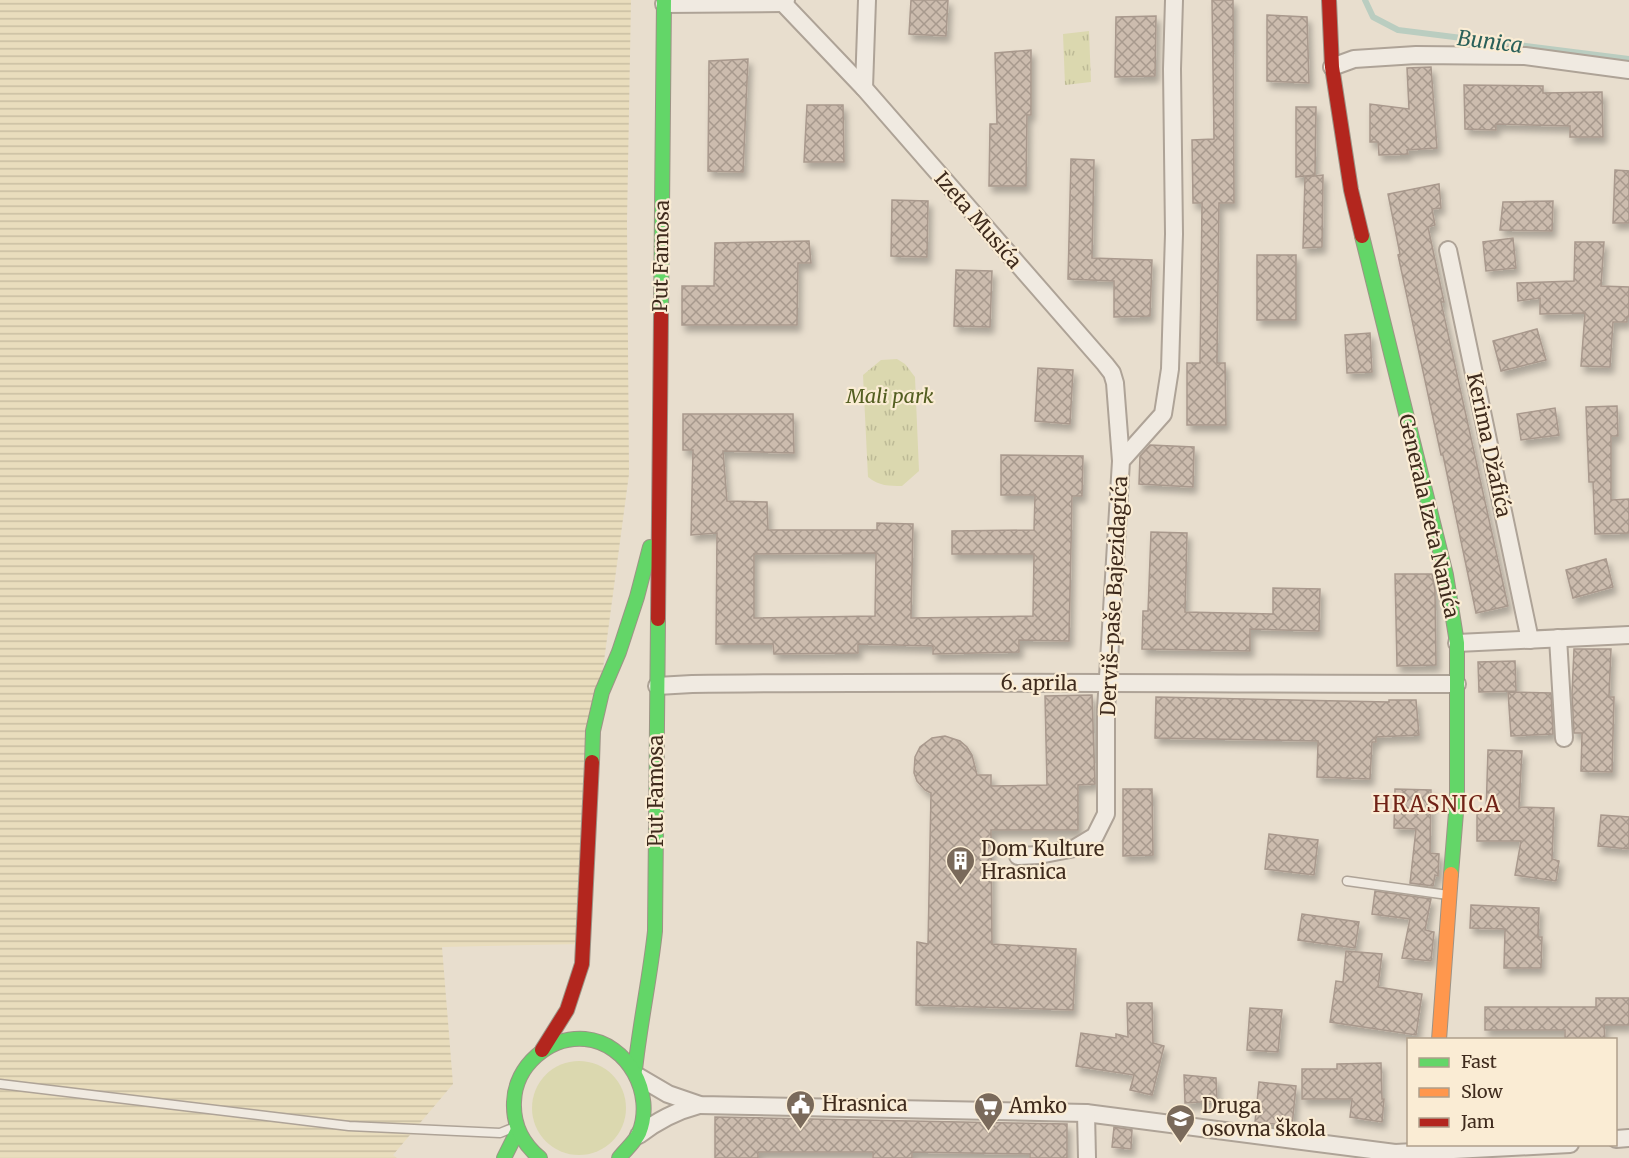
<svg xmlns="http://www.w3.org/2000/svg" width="1629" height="1158" viewBox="0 0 1629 1158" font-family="Merriweather,serif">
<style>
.farmland{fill:url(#farmland-rules)}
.green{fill:#dbd8af}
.park{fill:url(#park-tufts)}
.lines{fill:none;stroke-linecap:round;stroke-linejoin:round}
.stream{stroke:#bacdc0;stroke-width:6}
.building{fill:url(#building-cross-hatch);stroke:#a9998d;stroke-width:1.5;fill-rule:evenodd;filter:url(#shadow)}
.lane-casing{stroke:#aea397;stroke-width:11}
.street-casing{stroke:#aea397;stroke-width:20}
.fast-casing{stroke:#9d9386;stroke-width:16}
.slow-casing{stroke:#9d9386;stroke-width:16}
.jam-casing{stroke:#9d9386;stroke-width:16}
.lane{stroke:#f0eae1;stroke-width:8}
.street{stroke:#f0eae1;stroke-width:16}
.fast{stroke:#63d668;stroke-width:14}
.slow{stroke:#ff974d;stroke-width:14}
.jam{stroke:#b3261e;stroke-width:14}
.labels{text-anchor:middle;stroke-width:4.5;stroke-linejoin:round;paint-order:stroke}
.street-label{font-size:20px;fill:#3f2b1d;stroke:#faecd4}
.park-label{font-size:20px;font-style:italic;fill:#535e21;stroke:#faecd4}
.poi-label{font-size:20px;fill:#3f2b1d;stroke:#faecd4;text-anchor:start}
.water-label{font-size:21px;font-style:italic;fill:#2a6059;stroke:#faecd4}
.quarter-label{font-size:22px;letter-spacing:1.5px;fill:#712317;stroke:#faecd4}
</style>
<defs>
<pattern id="farmland-rules" width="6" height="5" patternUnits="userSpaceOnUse" patternTransform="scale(1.5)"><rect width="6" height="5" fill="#e9ddbd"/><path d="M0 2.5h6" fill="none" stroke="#c9bea2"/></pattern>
<pattern id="park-tufts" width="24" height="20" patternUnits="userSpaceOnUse" patternTransform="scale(1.5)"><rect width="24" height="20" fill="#dbd8af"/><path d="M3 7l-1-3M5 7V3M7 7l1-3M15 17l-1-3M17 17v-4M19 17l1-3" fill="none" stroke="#bdba96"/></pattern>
<pattern id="building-cross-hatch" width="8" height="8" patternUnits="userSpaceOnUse" patternTransform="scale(1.5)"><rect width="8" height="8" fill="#ccbcae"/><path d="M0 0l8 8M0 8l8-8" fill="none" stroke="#a7998d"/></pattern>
<filter id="shadow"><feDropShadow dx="3.5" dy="6" stdDeviation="3" flood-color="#0004"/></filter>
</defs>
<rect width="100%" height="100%" fill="#e8dece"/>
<path class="farmland" d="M0 0H631L627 222 629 474 598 706 583 944 442 947 453 1084 393 1155 397 1158H0Z"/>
<circle class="green" cx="579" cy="1108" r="47"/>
<g class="park">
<path d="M1089 31 1091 82 1065 85 1063 34Z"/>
<path d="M897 359 905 364 915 377 919 471 902 486C889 486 879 486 868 477L863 375 881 360Z"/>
</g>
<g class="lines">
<path class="stream" d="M1365 0 1373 17 1398 30 1629 59"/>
</g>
<g class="building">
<path d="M911 0H948L946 36 909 34Z"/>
<path d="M1212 0H1233L1234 203H1219L1217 363H1225L1226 425H1187V363H1200L1202 203H1193L1192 140 1214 139Z"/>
<path d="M1267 15 1307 17 1309 83 1267 81Z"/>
<path d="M1156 16 1155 76 1115 77 1116 17Z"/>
<path d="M1031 50V115H1027L1026 186H989L990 124H997L995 53Z"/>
<path d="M748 59 743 172 708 171 709 61Z"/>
<path d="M1431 67 1437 148 1407 150 1408 154 1379 155 1378 142H1370V104L1409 109 1407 68Z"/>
<path d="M1464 85 1543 86V93L1602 92 1603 137H1570V126L1496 124V130L1465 129Z"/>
<path d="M807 105H843L844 162H804Z"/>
<path d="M1296 107H1316L1315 175 1296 177Z"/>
<path d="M1071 159 1094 160 1092 258 1152 260 1150 316 1114 317V281L1068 279Z"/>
<path d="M1615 170 1629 171V223H1613Z"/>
<path d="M1323 175 1322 247 1303 248 1305 177Z"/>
<path d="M1439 184 1441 208 1432 209 1435 225 1428 227 1444 302H1441L1508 606 1476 613 1443 455H1441L1398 255 1400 254 1388 194Z"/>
<path d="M892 200 928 201 927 257 891 256Z"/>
<path d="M1553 201 1552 231 1500 230 1503 202Z"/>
<path d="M1513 238 1516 268 1486 271 1483 242Z"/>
<path d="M809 241 811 263H798L797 325H682V286H714L715 243Z"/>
<path d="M1575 242H1604L1601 286 1629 287V317H1627V322H1613L1610 367 1581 366 1585 313 1540 314V298L1518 301 1517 283 1574 281Z"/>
<rect x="1257" y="255" width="39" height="65"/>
<path d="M956 270 992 271 990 327 954 326Z"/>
<path d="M1537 329 1546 360 1501 371 1493 341Z"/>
<path d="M1370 333 1372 372 1347 373 1345 335Z"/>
<path d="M1038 368 1073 370 1070 424 1035 421Z"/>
<path d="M1617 406 1618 436H1611V500L1629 499V533L1595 534 1593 482H1589L1586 407Z"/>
<path d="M1555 408 1559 435 1521 440 1517 414Z"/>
<path d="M683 414H793L794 453 723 451 727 501 767 502 768 530H877V523L913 524 911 618 1033 616 1034 554H952V531L1034 530 1035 495H1001V455L1083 456 1082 496H1072L1069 641 1019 640V652L933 654V646L858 644V653L774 654 773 644H716L717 533 691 535 693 450H683ZM876 553 875 616 754 618V554Z"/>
<path d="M1150 445 1194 447 1193 487 1139 484 1140 456Z"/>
<path d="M1151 532 1187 533 1185 612 1273 614V588L1320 589 1319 631 1250 629V651L1142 649 1143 611H1148Z"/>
<path d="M1606 559 1613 587 1573 598 1566 570Z"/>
<path d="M1395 574H1432L1435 590 1436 665 1397 666Z"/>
<path d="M1574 649H1611L1609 697H1614L1612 772 1581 771 1582 733H1574L1572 694Z"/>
<path d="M1515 661 1516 691 1479 692 1478 662Z"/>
<path d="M1508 692 1551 693 1553 734 1511 736Z"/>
<path d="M1092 695 1095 784 1078 785V830H991L992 944 1076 949 1073 1010 916 1005 917 942 928 944 931 793 925 790 917 781 914 773 915 757 920 747 932 738 945 736 960 741 967 747 972 755 977 775H991V786L1047 785 1045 696Z"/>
<path d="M1156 697 1389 702V700H1416L1419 735 1376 737V742H1372L1370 779 1317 777 1318 741 1155 738Z"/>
<path d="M1488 750 1522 751 1519 807 1554 808 1552 859 1559 861 1556 881 1515 875 1521 841H1477V813H1486Z"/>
<path d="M1123 789H1152L1153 855 1123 856Z"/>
<path d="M1395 789 1431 790 1430 853 1439 854 1438 876 1435 875 1433 886 1410 883 1416 829 1394 828Z"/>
<path d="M1601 815 1629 817V849L1598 846Z"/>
<path d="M1269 834 1318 840 1314 875 1265 869Z"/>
<path d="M1375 891 1431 899 1425 930 1434 932 1431 961 1402 958 1410 919 1372 914Z"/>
<path d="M1471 905 1539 908 1538 937H1542L1541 968H1504L1505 929 1470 928Z"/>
<path d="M1302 914 1359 922 1355 948 1298 940Z"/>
<path d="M1346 951 1382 954 1378 987 1422 994 1416 1035 1330 1022 1336 981 1343 982Z"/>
<path d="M1596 998H1629V1025H1604L1605 1040H1565V1030H1485V1007H1596Z"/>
<path d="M1127 1003H1152L1153 1043 1164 1046 1152 1095 1130 1090 1134 1075 1076 1066 1081 1033 1116 1038V1034L1128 1037Z"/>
<path d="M1250 1008 1282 1010 1278 1052 1247 1050Z"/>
<path d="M1381 1063 1382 1099H1384L1382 1122 1350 1117 1352 1099H1302V1069H1337V1064Z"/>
<path d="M1184 1075 1216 1078 1217 1101 1185 1103Z"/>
<path d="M1259 1082 1296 1086 1292 1126 1255 1122Z"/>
<path d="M715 1117 1067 1124V1158H1030V1154L912 1152V1158H873V1152H758V1158H715Z"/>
<path d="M1114 1127 1132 1130 1131 1149 1112 1147Z"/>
</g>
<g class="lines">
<defs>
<g id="lane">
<path d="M1347 881 1448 895"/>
<path d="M0 1084 349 1126 500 1133 515 1127"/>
</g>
<g id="street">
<path d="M783 3 864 88 1105 364 1112 373 1115 383 1121 461"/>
<path d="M664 4 783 3 786 0"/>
<path d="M1332 67 1354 59 1416 55 1525 56 1629 70"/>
<path d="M864 88 867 0"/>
<path d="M1448 250 1530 640"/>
<path d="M1558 638 1564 738"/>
<path d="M1457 643 1629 635"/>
<path d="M657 686 692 684C947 681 1202 684 1457 684"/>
<path d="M1018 856 1039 855 1075 848 1095 836 1106 814V710L1121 461 1163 414 1170 369 1174 234 1172 69 1174 0"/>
<path d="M639 1077 668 1094 700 1105 1086 1113 1395 1153 1570 1144"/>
<path d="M1086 1113 1087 1158"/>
<path d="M639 1135C658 1120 676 1111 699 1105"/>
<path d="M1616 1139 1629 1138"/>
</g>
<g id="fast">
<path d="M1362 236 1446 575 1457 643V800L1451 874"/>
<path d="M661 315 664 0"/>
<path d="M592 762 593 731 602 692 619 652 637 597 650 547"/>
<path d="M635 1070C640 1023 650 978 655 931L658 619"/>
<path d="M504 1158 518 1130"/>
<path d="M540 1158C523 1144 513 1125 514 1102 515 1066 549 1036 585 1039 628 1043 655 1094 639 1133 635 1142 625 1150 619 1158"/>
</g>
<path id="slow" d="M1439 1040 1451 874"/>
<g id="jam">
<path d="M1329 0 1332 67 1351 190 1362 236"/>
<path d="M658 619 661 315"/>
<path d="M542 1050 567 1010 582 964 592 762"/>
</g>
</defs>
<use href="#lane" class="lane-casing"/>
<use href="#street" class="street-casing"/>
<use href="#fast" class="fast-casing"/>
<use href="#slow" class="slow-casing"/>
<use href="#jam" class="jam-casing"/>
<use href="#lane" class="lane"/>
<use href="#street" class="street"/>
<use href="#fast" class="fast"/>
<use href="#slow" class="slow"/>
<use href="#jam" class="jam"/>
</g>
<defs>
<symbol id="building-pin" viewBox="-11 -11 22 30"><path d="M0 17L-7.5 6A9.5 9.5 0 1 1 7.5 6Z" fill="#7a6a5b" stroke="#faecd4"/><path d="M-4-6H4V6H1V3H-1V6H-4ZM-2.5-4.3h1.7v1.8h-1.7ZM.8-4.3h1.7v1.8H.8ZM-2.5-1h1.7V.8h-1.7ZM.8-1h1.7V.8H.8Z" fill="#fff"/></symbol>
<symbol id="civic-pin" viewBox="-11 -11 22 30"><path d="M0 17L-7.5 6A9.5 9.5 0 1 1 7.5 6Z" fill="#7a6a5b" stroke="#faecd4"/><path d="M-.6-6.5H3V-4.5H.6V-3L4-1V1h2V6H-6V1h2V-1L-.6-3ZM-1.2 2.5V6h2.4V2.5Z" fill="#fff"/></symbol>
<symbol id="supermarket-pin" viewBox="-11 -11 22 30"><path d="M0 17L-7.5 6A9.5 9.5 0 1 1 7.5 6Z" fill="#7a6a5b" stroke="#faecd4"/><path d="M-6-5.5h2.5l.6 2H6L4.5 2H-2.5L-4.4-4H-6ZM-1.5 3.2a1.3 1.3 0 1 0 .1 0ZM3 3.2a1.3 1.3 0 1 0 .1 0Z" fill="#fff"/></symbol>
<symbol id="school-pin" viewBox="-11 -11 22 30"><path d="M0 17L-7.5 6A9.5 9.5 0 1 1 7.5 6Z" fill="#7a6a5b" stroke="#faecd4"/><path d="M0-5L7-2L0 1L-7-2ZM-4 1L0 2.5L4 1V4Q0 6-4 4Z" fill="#fff"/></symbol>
</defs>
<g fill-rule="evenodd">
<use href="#building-pin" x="944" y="844" width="33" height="45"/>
<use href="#civic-pin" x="784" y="1088" width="33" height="45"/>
<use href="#supermarket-pin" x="972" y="1090" width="33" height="45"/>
<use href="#school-pin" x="1164" y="1102" width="33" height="45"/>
</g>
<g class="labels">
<g class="street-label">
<text transform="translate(978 220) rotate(49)" y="7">Izeta Musića</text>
<text transform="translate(661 256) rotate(-89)" y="7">Put Famosa</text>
<text transform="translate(1489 445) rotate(78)" y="7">Kerima Džafića</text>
<text transform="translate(1429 516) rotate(77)" y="7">Generala Izeta Nanića</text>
<text transform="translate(1114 596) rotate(-87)" y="7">Derviš-paše Bajezidagića</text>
<text transform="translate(1039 683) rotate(1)" y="7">6. aprila</text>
<text transform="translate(656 791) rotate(-90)" y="7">Put Famosa</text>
</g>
<g class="park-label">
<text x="890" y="403">Mali park</text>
</g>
<g class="poi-label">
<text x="981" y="856">Dom Kulture<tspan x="981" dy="23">Hrasnica</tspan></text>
<text x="822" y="1111">Hrasnica</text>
<text x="1009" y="1113">Amko</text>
<text x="1202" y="1113">Druga<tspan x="1202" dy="23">osovna škola</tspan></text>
</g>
<g class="water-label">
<text transform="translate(1490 42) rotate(7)" y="7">Bunica</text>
</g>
<g class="quarter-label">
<text x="1437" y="812">HRASNICA</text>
</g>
</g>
<rect x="1407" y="1038" width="210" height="108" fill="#faecd4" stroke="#af9f8b" stroke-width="1.5"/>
<rect x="1419" y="1058" width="30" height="9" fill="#63d668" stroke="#af9f8b" stroke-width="1.5"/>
<text x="1461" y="1068" font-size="18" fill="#3f2b1d">Fast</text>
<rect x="1419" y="1088" width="30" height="9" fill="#ff974d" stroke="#af9f8b" stroke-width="1.5"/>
<text x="1461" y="1098" font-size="18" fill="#3f2b1d">Slow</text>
<rect x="1419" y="1118" width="30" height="9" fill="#b3261e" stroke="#af9f8b" stroke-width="1.5"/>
<text x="1461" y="1128" font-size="18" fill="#3f2b1d">Jam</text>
</svg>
